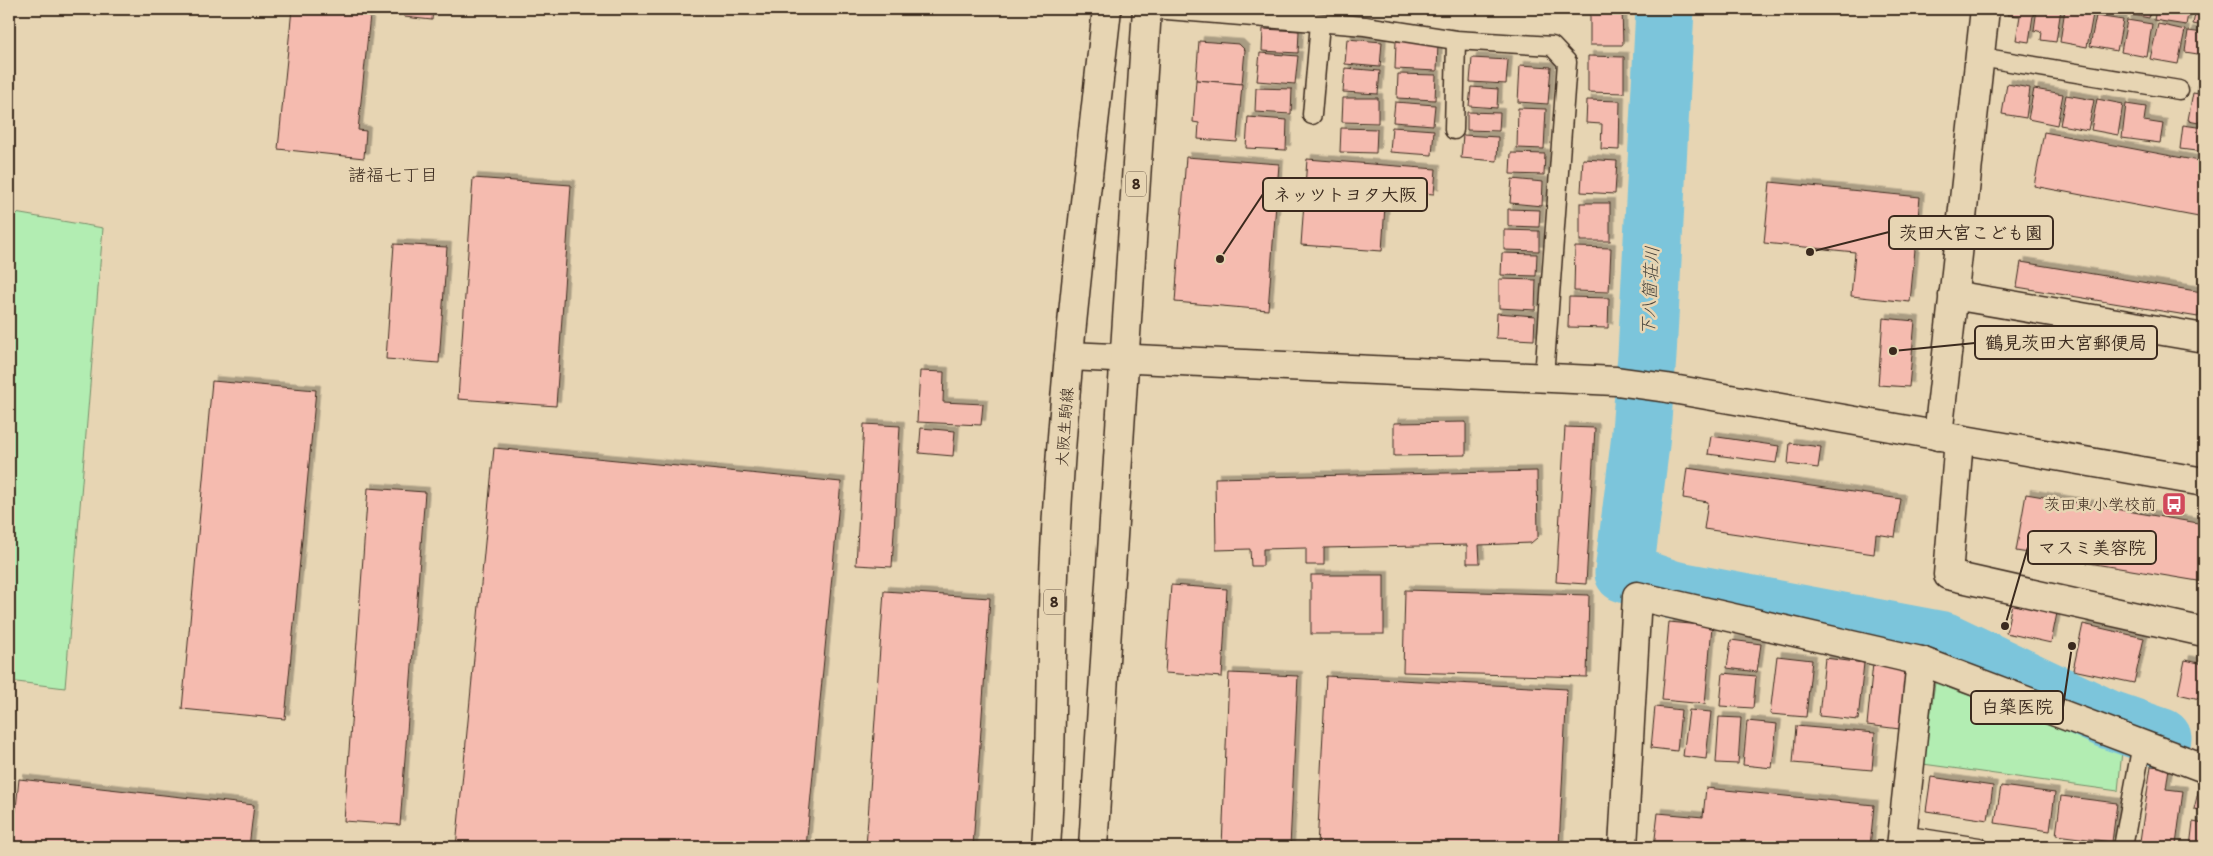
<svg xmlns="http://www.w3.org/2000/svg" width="2213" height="856" viewBox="0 0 2213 856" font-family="Itim,'Klee One',sans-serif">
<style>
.green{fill:#b2edb2;stroke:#768c68}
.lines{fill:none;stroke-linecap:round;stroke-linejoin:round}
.river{stroke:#7bc5db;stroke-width:59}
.building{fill:#f5bbaf;stroke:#3b2a1e;filter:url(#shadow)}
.service-casing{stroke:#3b2a1e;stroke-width:21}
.minor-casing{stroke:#3b2a1e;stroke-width:31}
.tertiary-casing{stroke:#3b2a1e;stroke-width:31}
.primary-casing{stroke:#3b2a1e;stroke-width:31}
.service{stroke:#e7d5b3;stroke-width:18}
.minor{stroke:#e7d5b3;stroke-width:28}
.tertiary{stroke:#e7d5b3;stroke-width:28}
.primary{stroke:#e7d5b3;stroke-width:28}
.labels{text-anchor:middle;stroke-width:5;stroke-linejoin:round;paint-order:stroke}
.shield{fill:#e7d5b3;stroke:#6f5d4b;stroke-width:1}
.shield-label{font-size:15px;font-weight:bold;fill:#3b2a1e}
.street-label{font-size:16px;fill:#3b2a1e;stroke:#e7d5b3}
.poi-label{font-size:16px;fill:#3b2a1e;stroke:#e7d5b3;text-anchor:end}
.neighbourhood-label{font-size:18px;fill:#3b2a1e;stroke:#e7d5b3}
.water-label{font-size:18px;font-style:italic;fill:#45413a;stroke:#e7d5b3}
.leader{fill:none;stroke:#3b2a1e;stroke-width:2}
.callout-dot{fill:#3b2a1e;stroke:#e7d5b3;stroke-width:2}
.callout{fill:#e7d5b3;stroke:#3b2a1e;stroke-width:2}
.callout-label{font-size:18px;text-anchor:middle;font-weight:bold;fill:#3b2a1e}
</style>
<defs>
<filter id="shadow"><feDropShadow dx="4.5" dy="-4.5" stdDeviation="0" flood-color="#0004"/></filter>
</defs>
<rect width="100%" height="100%" fill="#e7d5b3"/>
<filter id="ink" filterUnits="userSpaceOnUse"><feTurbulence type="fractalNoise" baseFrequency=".02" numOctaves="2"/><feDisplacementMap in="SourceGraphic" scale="10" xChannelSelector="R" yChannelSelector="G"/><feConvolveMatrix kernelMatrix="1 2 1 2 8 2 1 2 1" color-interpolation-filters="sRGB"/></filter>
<g filter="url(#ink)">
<g class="green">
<path d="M9 212 103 228 65 688 9 681Z"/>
<path d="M1935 683 2122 751 2118 791 1923 764Z"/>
</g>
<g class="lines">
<path class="river" d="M1665 9 1647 356 1640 444 1624 573 1673 590 1943 641 2107 719 2162 738"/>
</g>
<g class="building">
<path d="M292 9 370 15 358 130 366 131 364 158 278 149Z"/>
<path d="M405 9H433L432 20 404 17Z"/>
<path d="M1590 9H1622L1623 45H1590Z"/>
<path d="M2009 9H2034L2029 42 2016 40 2020 16 2008 15Z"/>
<path d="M2037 9H2061L2056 42 2041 40 2042 32 2034 30Z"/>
<path d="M2065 9 2093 14 2087 47 2060 42Z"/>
<path d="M2090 9H2118L2117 14Z"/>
<path d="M2122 9H2151L2149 18 2122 13Z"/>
<path d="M2156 9H2189L2186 25 2154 20Z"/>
<path d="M2196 9H2204V26L2193 24Z"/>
<path d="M2096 16 2123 20 2117 51 2090 46Z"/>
<path d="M2127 20 2152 24 2147 57 2121 52Z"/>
<path d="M2158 24 2185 30 2178 64 2150 59Z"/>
<path d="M1263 29 1299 31 1298 53 1262 51Z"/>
<path d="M2188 31 2204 33V55L2185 52Z"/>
<path d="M1347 39 1382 42 1380 67 1345 64Z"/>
<path d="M1199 41 1239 44 1245 50 1242 84 1196 80Z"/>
<path d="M1396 41 1438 43 1437 71 1395 69Z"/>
<path d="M1260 53 1298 56 1295 84 1257 81Z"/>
<path d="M1588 56 1624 57V93L1588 92Z"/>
<path d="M1472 58 1508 60 1506 84 1470 82Z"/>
<path d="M2201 59H2204V90L2197 88Z"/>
<path d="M1520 65 1551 67 1548 104 1518 102Z"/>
<path d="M1345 68 1380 71 1378 94 1343 92Z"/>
<path d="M1398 74 1436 75 1435 100 1397 98Z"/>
<path d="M1196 80 1242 84 1237 142 1198 139 1199 123 1193 122Z"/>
<path d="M2007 84 2030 88 2026 118 2002 114Z"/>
<path d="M1471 87 1498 89 1497 108 1469 106Z"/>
<path d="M1256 88 1292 89 1291 114 1255 112Z"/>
<path d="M2034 89 2063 94 2057 125 2028 119Z"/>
<path d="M2193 93 2204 95V123L2188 120Z"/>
<path d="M2066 95 2094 100 2088 130 2060 125Z"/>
<path d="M1343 98H1378V123L1342 122Z"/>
<path d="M2097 99 2123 104 2118 135 2091 130Z"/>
<path d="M1587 100 1620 101 1619 150 1601 149 1602 124 1586 123Z"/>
<path d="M1395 102 1435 105 1433 125 1393 122Z"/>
<path d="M2126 104 2146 107 2144 121 2163 124 2160 143 2122 138Z"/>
<path d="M1518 108 1546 109 1544 149 1517 148Z"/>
<path d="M1467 112 1500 113 1499 131 1467 130Z"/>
<path d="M1248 117 1287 120 1286 150 1246 148Z"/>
<path d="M2183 125 2204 128V152L2180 149Z"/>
<path d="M1392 127 1434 130 1432 155 1390 152Z"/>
<path d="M1341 128 1377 129 1376 153 1340 152Z"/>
<path d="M2044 132 2204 162V218L2034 186Z"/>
<path d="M1463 135 1498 137 1497 161 1461 158Z"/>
<path d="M1511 153 1545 154 1544 175 1510 174Z"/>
<path d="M1186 157 1279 164 1268 310 1175 302Z"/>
<path d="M1307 159 1436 169 1434 194 1386 190 1382 251 1301 245Z"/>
<path d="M1583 159 1617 161 1615 194 1581 192Z"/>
<path d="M473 178 571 185 556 406 458 399Z"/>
<path d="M1512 179 1543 182 1542 206 1510 203Z"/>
<path d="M1770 182 1920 197 1910 302 1851 296 1855 252 1764 243Z"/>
<rect x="1580" y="203" width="30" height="38"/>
<path d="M1508 209 1540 210 1539 227 1508 226Z"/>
<path d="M1504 230 1539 231V251L1504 250Z"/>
<path d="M394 244 447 247 439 363 386 359Z"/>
<path d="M1575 247 1611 248 1609 292 1574 291Z"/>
<path d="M1502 253 1537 254 1536 276 1501 275Z"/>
<path d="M2021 262 2202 292 2198 317 2017 287Z"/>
<path d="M1499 279 1536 280 1535 310 1499 308Z"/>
<path d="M1569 297 1609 298 1608 328 1568 327Z"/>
<path d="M1497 313 1535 316 1534 340 1496 338Z"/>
<path d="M1883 318 1915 321 1909 387 1878 385Z"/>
<path d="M920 371 944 372 943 402 983 404 981 425 917 422Z"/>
<path d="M212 381 316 390 285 719 182 709Z"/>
<path d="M1466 422V455L1394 456V423Z"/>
<path d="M864 424 900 426 892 567 856 565Z"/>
<path d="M1565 427 1595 428 1586 584 1556 582Z"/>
<path d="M921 428 955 431 953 456 919 453Z"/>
<path d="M1711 436 1779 446 1776 463 1708 454Z"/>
<path d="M1790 443 1821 447 1818 468 1788 464Z"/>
<path d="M494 448 841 482 806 847H456Z"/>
<path d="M1687 468 1901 499 1895 537 1876 534 1874 554 1704 529 1708 502 1683 498Z"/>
<path d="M1537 471 1538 537 1531 543 1479 545 1480 563H1467V545L1324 548V565H1306V548L1263 549V566H1251L1250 549 1216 550 1215 478Z"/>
<path d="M368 488 425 492 400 825 344 821Z"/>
<path d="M2026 494 2204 524V582L2016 551Z"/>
<rect x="1311" y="575" width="73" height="59"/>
<path d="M1171 585 1227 589 1222 677 1165 673Z"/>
<path d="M1405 590 1589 595 1587 677 1403 672Z"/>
<path d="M884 591 990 598 973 847H866Z"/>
<path d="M2012 603 2057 613 2051 643 2006 633Z"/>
<path d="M1669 622 1712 626 1705 704 1662 700Z"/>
<path d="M2083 624 2144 638 2134 683 2073 670Z"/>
<path d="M1731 640 1761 644 1757 672 1727 668Z"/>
<path d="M1777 656 1812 660 1806 717 1770 714Z"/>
<path d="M1825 658 1864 663 1858 720 1819 716Z"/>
<path d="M2185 660 2204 664V700L2178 694Z"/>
<path d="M1873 663 1906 667 1900 729 1867 725Z"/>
<path d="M1229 673 1298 676 1290 847H1222Z"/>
<path d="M1723 673 1756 676 1753 708 1720 706Z"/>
<path d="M1326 676 1567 689 1559 847H1317Z"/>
<path d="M1655 707 1681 710 1677 751 1651 748Z"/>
<path d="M1689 710 1711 712 1706 759 1683 756Z"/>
<path d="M1719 717 1741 718 1738 764 1716 763Z"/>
<path d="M1747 721 1777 724 1772 768 1743 765Z"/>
<path d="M1796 726 1875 733 1872 770 1793 763Z"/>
<path d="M2151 766 2169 768 2166 789 2183 791 2176 845 2140 841Z"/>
<path d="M1931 777 1993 786 1988 820 1926 811Z"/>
<path d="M19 779 254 805 249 847H12Z"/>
<path d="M2201 780 2204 781V811L2194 809Z"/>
<path d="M2001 786 2055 793 2050 831 1995 823Z"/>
<path d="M1706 788 1874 805 1870 847H1654L1658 813 1703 817Z"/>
<path d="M2061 796 2117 803 2112 842 2056 835Z"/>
<path d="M2193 822 2204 824V847H2190Z"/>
</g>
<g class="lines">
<defs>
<g id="service">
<path d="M1154 9 1365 26 1456 40 1552 46 1567 62 1544 377"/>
<path d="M1980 57 2179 90"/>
<path d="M1312 115 1320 23"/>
<path d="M1454 130 1456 40"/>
<path d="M1902 835 1979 847"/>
<path d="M2123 847 2142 744"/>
</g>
<g id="minor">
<path d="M1953 295 2204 338"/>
<path d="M1938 436 1985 9"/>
<path d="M1959 439 1948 575 2204 632"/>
<path d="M1623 847 1637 596 1921 661 2204 768"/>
<path d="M1901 847 1921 661"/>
</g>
<path id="tertiary" d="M1069 356 1616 381 1667 388 2204 482"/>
<g id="primary">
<path d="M1046 847C1053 749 1050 650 1055 552 1063 370 1087 189 1107 9"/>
<path d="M1093 847 1147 9"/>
</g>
</defs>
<use href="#service" class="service-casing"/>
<use href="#minor" class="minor-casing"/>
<use href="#tertiary" class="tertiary-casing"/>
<use href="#primary" class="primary-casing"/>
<use href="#service" class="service"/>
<use href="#minor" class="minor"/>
<use href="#tertiary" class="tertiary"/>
<use href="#primary" class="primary"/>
</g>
</g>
<defs>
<symbol id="bus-square" viewBox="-11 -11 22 22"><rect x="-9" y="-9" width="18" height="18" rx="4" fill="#d1495b" stroke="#e7d5b3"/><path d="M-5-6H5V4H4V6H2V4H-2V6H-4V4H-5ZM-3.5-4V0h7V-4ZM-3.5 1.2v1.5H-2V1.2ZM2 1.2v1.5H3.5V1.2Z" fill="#fff"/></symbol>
</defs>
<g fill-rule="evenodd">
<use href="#bus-square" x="2160" y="490" width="28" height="28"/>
</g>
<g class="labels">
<g class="shield">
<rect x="1126" y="171.5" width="20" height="25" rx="4"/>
<rect x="1044" y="589.5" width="20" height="25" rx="4"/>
</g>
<g class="shield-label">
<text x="1136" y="189">8</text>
<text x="1054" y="607">8</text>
</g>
<g class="street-label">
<text transform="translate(1064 427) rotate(-86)" y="6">大阪生駒線</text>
</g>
<g class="poi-label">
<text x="2156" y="510">茨田東小学校前</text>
</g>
<g class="neighbourhood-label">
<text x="393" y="181">諸福七丁目</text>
</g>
<g class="water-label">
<text transform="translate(1650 291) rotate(-87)" y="6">下八箇荘川</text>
</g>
</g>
<path class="leader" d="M1220 259L1263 194M1810 252L1889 232M1893 351L1975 343M2005 626L2028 547M2072 646L2063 707"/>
<g class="callout-dot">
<circle cx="1220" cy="259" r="5"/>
<circle cx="1810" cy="252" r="5"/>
<circle cx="1893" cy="351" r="5"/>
<circle cx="2005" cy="626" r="5"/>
<circle cx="2072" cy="646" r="5"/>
</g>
<g class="callout">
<rect x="1263" y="178" width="164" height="33" rx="5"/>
<rect x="1889" y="216" width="164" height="33" rx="5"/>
<rect x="1975" y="326" width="182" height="33" rx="5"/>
<rect x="2028" y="531" width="128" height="33" rx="5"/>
<rect x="1971" y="691" width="92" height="33" rx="5"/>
</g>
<g class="callout-label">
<text x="1345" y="201">ネッツトヨタ大阪</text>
<text x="1971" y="239">茨田大宮こども園</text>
<text x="2066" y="349">鶴見茨田大宮郵便局</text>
<text x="2092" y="554">マスミ美容院</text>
<text x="2017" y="713">白築医院</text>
</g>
<rect width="2213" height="856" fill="none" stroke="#e7d5b3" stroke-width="30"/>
<rect x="15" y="15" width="2183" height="826" fill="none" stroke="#3b2a1e" stroke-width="2" filter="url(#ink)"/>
</svg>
